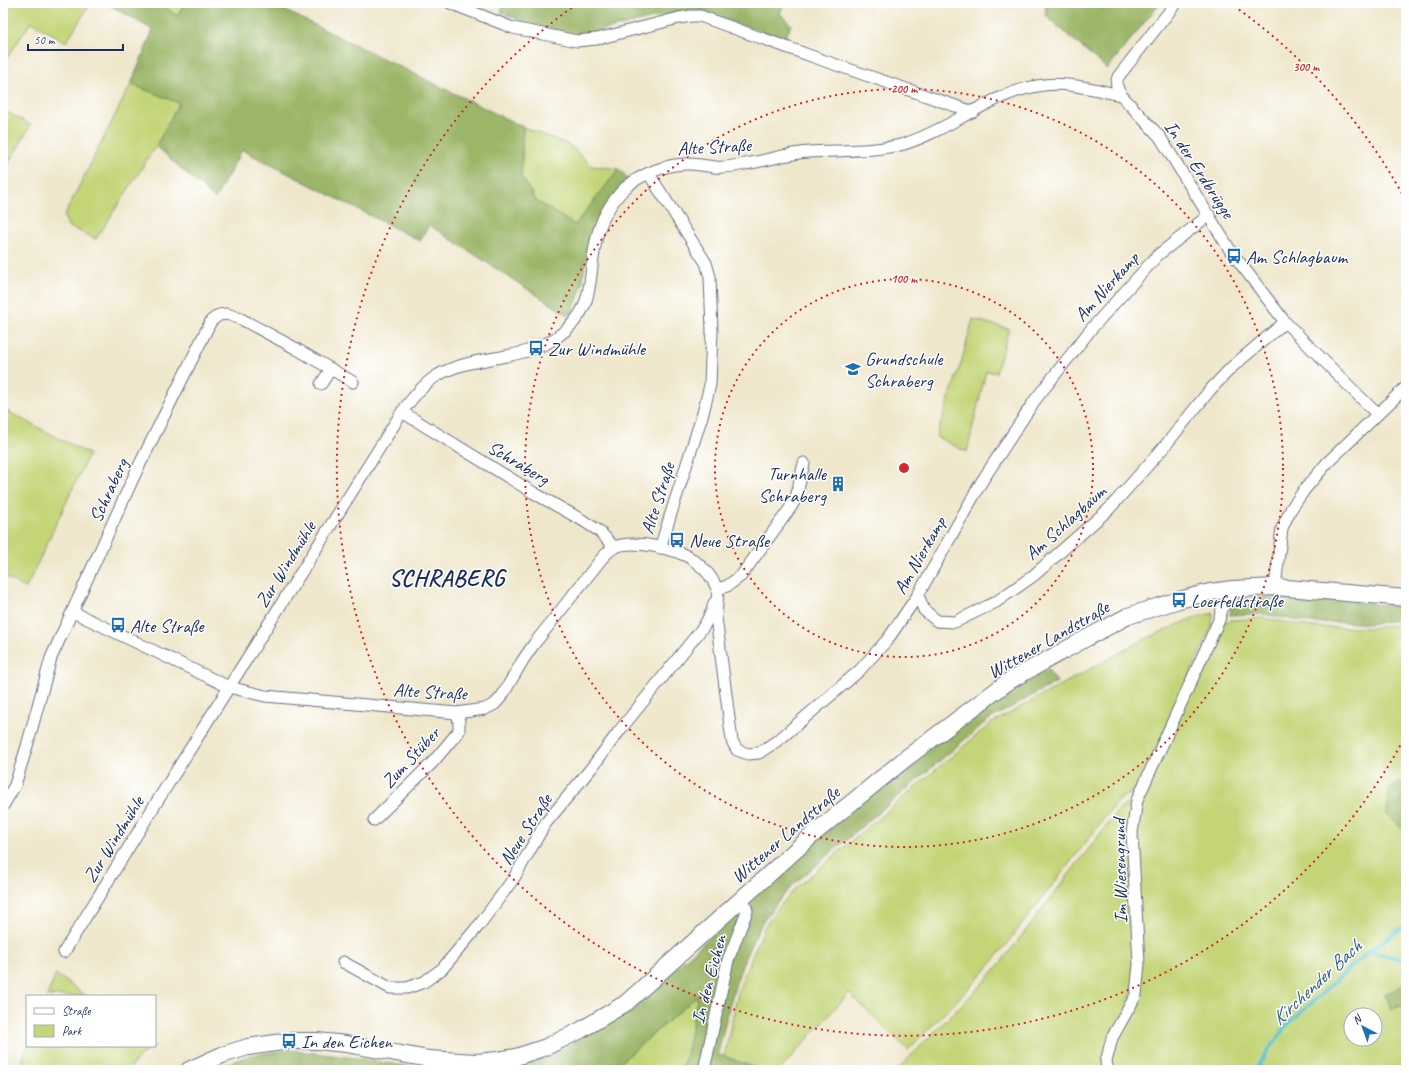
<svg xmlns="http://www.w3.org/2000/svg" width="1409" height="1073" viewBox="0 0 1409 1073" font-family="Caveat,sans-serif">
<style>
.green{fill:#c4d578;stroke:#70826b;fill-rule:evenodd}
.forest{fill:#9bb668;stroke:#5b7263}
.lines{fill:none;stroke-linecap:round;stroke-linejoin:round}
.stream{stroke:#55c2cd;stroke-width:4}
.street-casing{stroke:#656f84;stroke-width:13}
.secondary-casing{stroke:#656f84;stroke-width:18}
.street{stroke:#fff;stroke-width:11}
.secondary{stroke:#fff;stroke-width:16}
.ring{fill:none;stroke:#d62828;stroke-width:2;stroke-dasharray:2 4}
.labels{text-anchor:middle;stroke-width:3;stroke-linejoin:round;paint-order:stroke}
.street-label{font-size:19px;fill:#1b2f5e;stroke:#fff}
.poi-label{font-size:19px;fill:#1b2f5e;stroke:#fff;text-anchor:start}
.water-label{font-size:20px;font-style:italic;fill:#2f6285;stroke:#fff}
.district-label{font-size:23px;font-weight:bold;letter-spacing:1px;fill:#1b2f5e;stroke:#fff}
.centre{fill:#d62828;stroke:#fff;stroke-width:2}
.ring-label{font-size:12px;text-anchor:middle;font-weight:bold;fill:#d62828;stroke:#fff;stroke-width:3;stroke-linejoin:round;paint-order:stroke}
</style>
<rect width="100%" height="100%" fill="#fff"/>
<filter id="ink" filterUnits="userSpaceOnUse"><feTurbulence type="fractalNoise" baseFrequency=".025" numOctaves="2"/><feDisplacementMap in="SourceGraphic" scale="8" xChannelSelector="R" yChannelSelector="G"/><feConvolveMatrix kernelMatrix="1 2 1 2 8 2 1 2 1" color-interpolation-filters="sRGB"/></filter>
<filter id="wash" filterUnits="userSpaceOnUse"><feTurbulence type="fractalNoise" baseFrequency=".012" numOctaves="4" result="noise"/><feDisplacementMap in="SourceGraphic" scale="16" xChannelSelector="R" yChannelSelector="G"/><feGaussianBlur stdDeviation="0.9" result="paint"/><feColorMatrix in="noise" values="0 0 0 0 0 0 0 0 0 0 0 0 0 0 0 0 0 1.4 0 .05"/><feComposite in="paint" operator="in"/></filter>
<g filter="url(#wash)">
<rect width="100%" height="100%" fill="#efe7cb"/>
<g class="green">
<path d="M3 3H91L66 42 31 22 3 64Z"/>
<path d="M159 3H186L177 16Z"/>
<path d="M131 84 179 103 156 146 96 239 68 226 64 216Z"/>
<path d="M3 110 31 125 3 172Z"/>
<path d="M523 127 569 145 592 166 619 169 575 225 536 201 521 176Z"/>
<path d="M973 319 1009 329 996 373 986 371 967 452 936 437 961 363Z"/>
<path d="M3 409 89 454 26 588 3 576Z"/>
<path d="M1213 613 1212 626 1137 793C1126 792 1120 799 1114 806L994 960 976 981 908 1050 849 993 780 1070H754L753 1067 724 1056 739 988 755 949 764 928 777 909 796 888 990 724 1143 640 1193 618Z"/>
<path d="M1263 618 1312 627 1369 628 1399 625 1403 628 1406 639V778L1389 789 1404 830 1406 829V984L1385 995 1392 1009 1406 1004V1070H1113L1110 1062 1117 1040 1138 996 1136 834 1140 800 1221 623 1231 620ZM1351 1015H1375V1039H1351Z"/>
<path d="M1127 804 1132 805 1136 963 1132 992 1105 1070H897L981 985 999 965 1118 811Z"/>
<path d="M56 974 86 996H47Z"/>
<path d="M698 995 685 1060 680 1070H612Z"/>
<path d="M28 1046H155L141 1055 128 1070H19Z"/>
</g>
<g class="forest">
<path d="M106 3H159L177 16 186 3H270L523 127 521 176 536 201 575 225 619 169 632 183 593 232 587 251 582 286 573 311 569 316 429 225 420 241 242 150 215 199 156 146 179 103 131 84 153 30Z"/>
<path d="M505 3H785L780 13 791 25 785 38 737 24 703 11 678 12 591 33 570 34 527 23 501 12Z"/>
<path d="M1046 3H1160L1107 69 1045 15Z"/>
<path d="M1291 595 1406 607V624L1400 620 1369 624 1343 622 1311 623 1263 614 1230 615 1232 600Z"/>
<path d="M1048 669 1057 682 988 720 794 884C782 897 770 910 761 925 738 965 728 1010 718 1054L754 1068V1070H680L685 1060 698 995 612 1070H443L507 1068 565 1047 630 1009 822 836 908 764 1014 687Z"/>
<path d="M1406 778V829L1404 830 1387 815 1389 789Z"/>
<path d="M1406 984V1004L1392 1009 1385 994Z"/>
<path d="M290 1050 363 1059 431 1070H212L250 1055Z"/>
</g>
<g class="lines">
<g class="stream">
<path d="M1369 951 1401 959 1406 958"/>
<path d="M1255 1070 1286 1026 1369 951 1406 925"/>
</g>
</g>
</g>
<g filter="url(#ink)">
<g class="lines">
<defs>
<g id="street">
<path d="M450 3 513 28 577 41 597 39 679 18 691 16H700L825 61 973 112"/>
<path d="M1176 3 1118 77C1115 84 1117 88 1121 95L1160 137 1230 250 1285 322 1377 414"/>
<path d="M649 174 706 263 710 277 712 331 710 385 703 413 660 548"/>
<path d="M321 384 331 369"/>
<path d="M402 412 534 493 582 520 599 531 614 547"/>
<path d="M1275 587 1282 528 1291 509 1305 489 1327 463 1406 387"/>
<path d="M718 589 716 617 732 741 737 750 748 754 759 753 781 738 859 671 888 639 918 595 982 481 1035 400 1092 328 1158 255 1209 215"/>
<path d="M718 589 727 586 741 576 791 507 796 498 804 463"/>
<path d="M918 595 924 610 937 621 955 622 996 602 1033 576 1109 509 1164 447 1210 390 1232 367 1285 322"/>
<path d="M73 612 229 687 265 696 457 713 485 709 495 704 502 696 523 660 534 644 603 557C607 553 611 549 615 547 632 539 677 549 692 559 699 564 707 571 712 579 714 582 715 586 718 589"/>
<path d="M3 806 15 785 27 746 51 658 136 472 211 321 219 315 227 314 241 319 295 348 353 382"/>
<path d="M374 820 433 762 459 731V722L457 713"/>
<path d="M64 952 158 800 402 412C412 398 423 384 438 375 475 354 522 362 557 337 597 309 587 281 596 241 600 221 611 202 625 188 641 174 668 163 689 164 698 164 706 166 715 167 725 168 735 166 745 164 766 161 788 153 809 152 840 150 874 152 904 144 950 130 995 90 1044 85 1069 82 1096 90 1121 95"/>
<path d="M343 962 390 988H407L424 982 442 969 480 924 514 878 545 824 593 766 620 730 704 626 712 611 714 603"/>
<path d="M704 1070 728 960 747 911 743 898"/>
<path d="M1108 1070 1106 1062 1112 1038 1136 995 1139 964 1132 833 1137 800 1219 620 1222 609 1233 589"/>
</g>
<path id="secondary" d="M189 1070 222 1055 248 1047 289 1041H317L346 1044 429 1059 476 1062 498 1060 516 1057 546 1047 581 1030 626 1003 818 830 905 759 1009 681 1083 640 1128 616 1179 600 1210 592 1233 589 1275 587 1406 598"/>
</defs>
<use href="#street" class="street-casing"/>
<use href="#secondary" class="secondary-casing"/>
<use href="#street" class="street"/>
<use href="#secondary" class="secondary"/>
</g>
</g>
<g class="ring">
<circle cx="904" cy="468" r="189"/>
<circle cx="904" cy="468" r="379"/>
<path d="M1406 735A568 568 0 1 1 574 6M1234 6A568 568 0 0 1 1406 201"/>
</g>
<defs>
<symbol id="bus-bare" viewBox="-9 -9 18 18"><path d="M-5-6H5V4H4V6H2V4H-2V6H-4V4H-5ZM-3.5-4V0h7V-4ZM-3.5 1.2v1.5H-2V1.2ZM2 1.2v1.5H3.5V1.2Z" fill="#1f6fb2" stroke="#fff" stroke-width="2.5" paint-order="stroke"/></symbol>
<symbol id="school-bare" viewBox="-9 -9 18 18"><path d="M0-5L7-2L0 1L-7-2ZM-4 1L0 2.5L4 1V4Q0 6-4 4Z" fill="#1f6fb2" stroke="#fff" stroke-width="2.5" paint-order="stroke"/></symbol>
<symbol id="building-bare" viewBox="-9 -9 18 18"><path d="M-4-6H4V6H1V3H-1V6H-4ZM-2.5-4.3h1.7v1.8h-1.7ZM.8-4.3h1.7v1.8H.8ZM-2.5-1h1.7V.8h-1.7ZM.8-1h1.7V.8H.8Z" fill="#1f6fb2" stroke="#fff" stroke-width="2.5" paint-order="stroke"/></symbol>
</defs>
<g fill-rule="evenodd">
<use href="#bus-bare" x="1223" y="245" width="22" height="22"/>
<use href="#bus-bare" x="525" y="337" width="22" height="22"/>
<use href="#school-bare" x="842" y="358" width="22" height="22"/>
<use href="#building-bare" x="827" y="473" width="22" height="22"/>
<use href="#bus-bare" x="666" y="529" width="22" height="22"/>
<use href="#bus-bare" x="1168" y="589" width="22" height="22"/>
<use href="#bus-bare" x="107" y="614" width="22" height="22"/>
<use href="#bus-bare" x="278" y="1030" width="22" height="22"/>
</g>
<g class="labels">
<g class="street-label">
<text transform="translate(714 146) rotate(-3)" y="7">Alte Straße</text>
<text transform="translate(1200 169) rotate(57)" y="7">In der Erdbrügge</text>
<text transform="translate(1106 286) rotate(-48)" y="7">Am Nierkamp</text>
<text transform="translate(519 462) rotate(31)" y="7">Schraberg</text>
<text transform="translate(108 490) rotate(-65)" y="7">Schraberg</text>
<text transform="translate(657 498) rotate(-72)" y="7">Alte Straße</text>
<text transform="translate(1065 522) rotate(-42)" y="7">Am Schlagbaum</text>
<text transform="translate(919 555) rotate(-60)" y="7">Am Nierkamp</text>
<text transform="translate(285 564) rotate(-58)" y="7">Zur Windmühle</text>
<text transform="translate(1048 639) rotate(-30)" y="7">Wittener Landstraße</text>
<text transform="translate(430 691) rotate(3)" y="7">Alte Straße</text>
<text transform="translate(410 757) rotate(-47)" y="7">Zum Stüber</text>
<text transform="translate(525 829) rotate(-57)" y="7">Neue Straße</text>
<text transform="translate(785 834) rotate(-41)" y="7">Wittener Landstraße</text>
<text transform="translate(113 839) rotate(-58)" y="7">Zur Windmühle</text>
<text transform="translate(1119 871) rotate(-91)" y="7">Im Wiesengrund</text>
<text transform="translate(708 979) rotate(-75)" y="7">In den Eichen</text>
</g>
<g class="poi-label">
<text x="1246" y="263">Am Schlagbaum</text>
<text x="548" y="355">Zur Windmühle</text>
<text x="865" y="365">Grundschule<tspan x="865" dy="22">Schraberg</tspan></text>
<text x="826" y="480" text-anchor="end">Turnhalle<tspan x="826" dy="22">Schraberg</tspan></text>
<text x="689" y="547">Neue Straße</text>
<text x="1191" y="607">Loerfeldstraße</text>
<text x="130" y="632">Alte Straße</text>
<text x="301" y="1048">In den Eichen</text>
</g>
<g class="water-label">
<text transform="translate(1316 982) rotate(-43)" y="7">Kirchender Bach</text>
</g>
<g class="district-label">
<text x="447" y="586">SCHRABERG</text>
</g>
</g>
<circle cx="904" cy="468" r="6" class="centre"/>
<g class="ring-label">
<text x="1306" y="71">300 m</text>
<text x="904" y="93">200 m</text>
<text x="904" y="283">100 m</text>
</g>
<rect width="1409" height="1073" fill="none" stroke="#fff" stroke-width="16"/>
<rect x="26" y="995" width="130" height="52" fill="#ffffff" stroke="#a4acbf"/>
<rect x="34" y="1008" width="20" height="6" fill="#ffffff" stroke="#a4acbf"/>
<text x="62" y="1015" font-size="12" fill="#1b2f5e">Straße</text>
<rect x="34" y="1025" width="20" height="12" fill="#c4d578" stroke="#a4acbf"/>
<text x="62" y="1035" font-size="12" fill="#1b2f5e">Park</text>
<g transform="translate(1363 1027) rotate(319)"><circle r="19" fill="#ffffff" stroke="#a4acbf"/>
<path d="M0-3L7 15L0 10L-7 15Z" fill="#1f6fb2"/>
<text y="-6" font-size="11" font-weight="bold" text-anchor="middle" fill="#1b2f5e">N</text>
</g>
<path d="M28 44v6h95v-6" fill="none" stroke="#1b2f5e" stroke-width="2"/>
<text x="34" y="44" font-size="12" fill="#1b2f5e" stroke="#ffffff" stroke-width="3" paint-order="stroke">50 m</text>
</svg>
